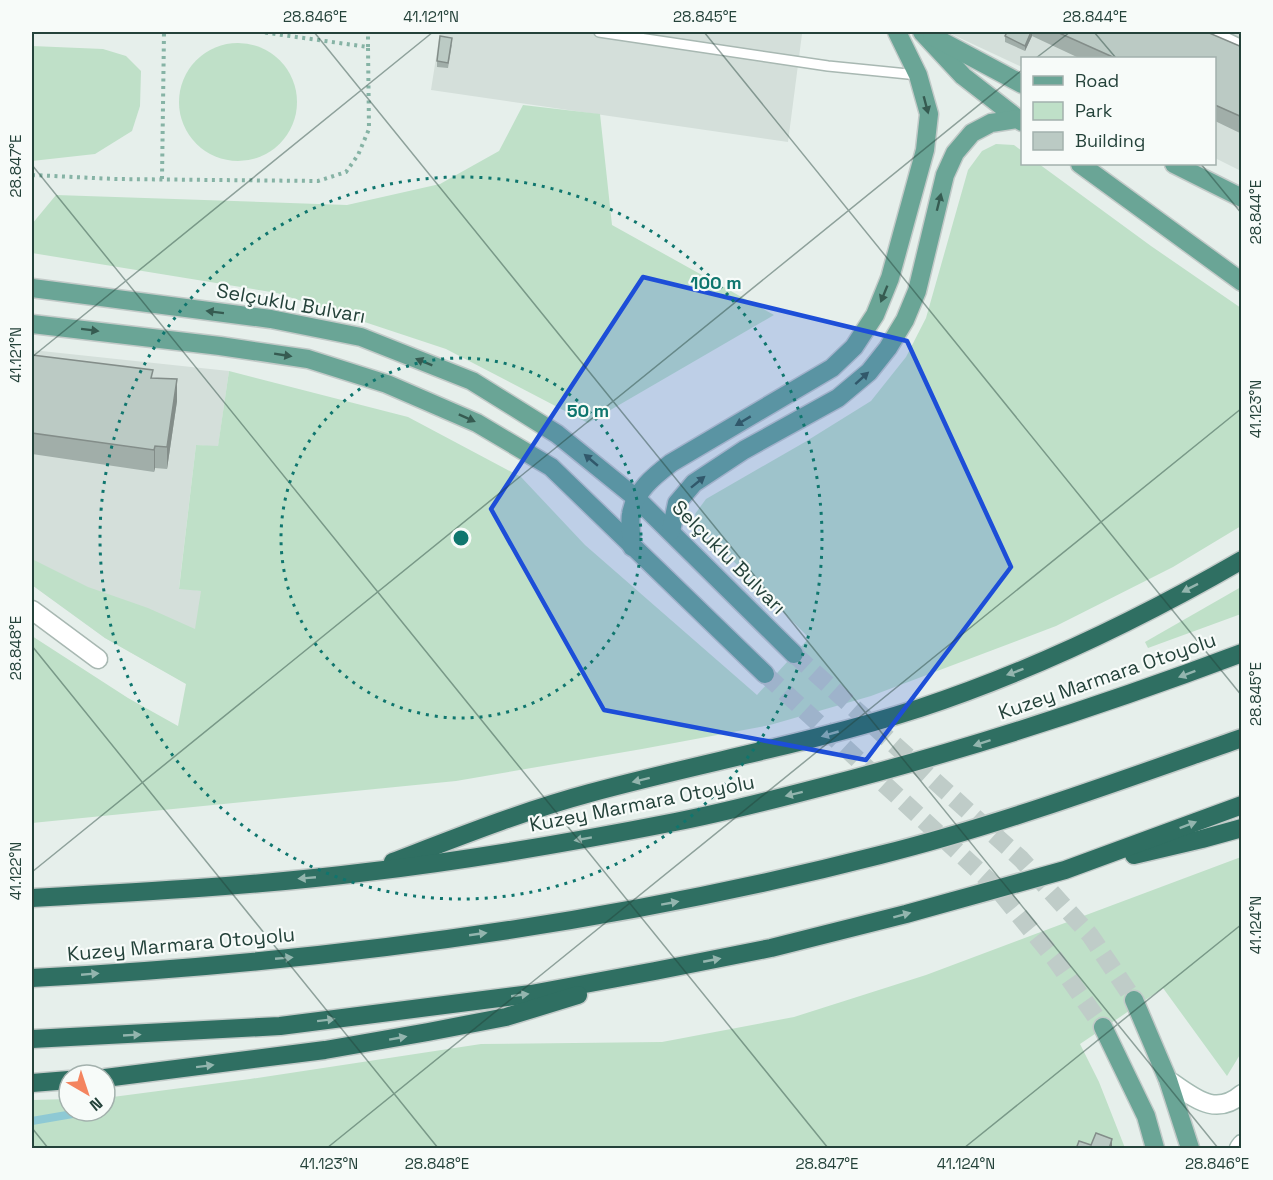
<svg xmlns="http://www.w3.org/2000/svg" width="1273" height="1180" viewBox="0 0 1273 1180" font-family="'Space Grotesk',sans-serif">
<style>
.built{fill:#d4dfda}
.green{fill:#bfe0c8}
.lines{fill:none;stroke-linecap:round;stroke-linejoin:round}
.stream{stroke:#8ec9d4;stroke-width:8}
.primary-tunnel{stroke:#bfccc8;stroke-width:18;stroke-dasharray:18 9;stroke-linecap:butt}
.service-casing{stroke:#a8b8b2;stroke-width:12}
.minor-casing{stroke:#a8b8b2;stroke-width:21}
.secondary-casing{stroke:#a4bbb3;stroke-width:21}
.primary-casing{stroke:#c2cac8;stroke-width:21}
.motorway-casing{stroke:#c2cac8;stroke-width:21}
.path{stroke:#86b3a5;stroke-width:4;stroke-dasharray:3 4.5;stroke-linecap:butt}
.service{stroke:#fff;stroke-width:9}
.minor{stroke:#fff;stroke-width:18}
.secondary{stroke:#fff;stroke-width:18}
.primary{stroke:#6aa596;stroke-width:18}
.motorway{stroke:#2f6f62;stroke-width:18}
.wall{fill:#a1aea9}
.shaded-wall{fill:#838d89}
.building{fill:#bbcac4;stroke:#838d89;stroke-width:1.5}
.oneway{fill:#365b51}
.oneway2{fill:#93b5ae}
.marked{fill:#1d4ed8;fill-opacity:0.2;stroke:#1d4ed8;stroke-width:4.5;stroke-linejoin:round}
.ticks{fill:none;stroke:#24423a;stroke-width:1.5;stroke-opacity:0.45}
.ring{fill:none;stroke:#0f766e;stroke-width:3;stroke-dasharray:3 6}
.labels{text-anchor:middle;stroke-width:4.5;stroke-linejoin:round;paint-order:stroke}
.street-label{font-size:20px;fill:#24423a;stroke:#f7fbf9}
.centre{fill:#0f766e;stroke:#f7fbf9;stroke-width:3}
.ring-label{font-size:18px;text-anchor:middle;font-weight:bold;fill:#0f766e;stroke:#f7fbf9;stroke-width:4.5;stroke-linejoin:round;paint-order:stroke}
.neatline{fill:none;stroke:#24423a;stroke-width:2}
.ticks-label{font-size:15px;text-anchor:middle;fill:#24423a}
</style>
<rect width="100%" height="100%" fill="#e6efeb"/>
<g class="built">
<path d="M440 32H787L802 34 788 142 431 90Z"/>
<path d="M947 32H1241V171L1215 158 1214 58H1022V67Z"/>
<path d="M32 350 229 371 218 447 196 445 179 588 202 591 187 684 105 638 32 585Z"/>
</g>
<g class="green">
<circle cx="238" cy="102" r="59"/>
<path d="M32 46 103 49 126 56 141 71 140 106 132 131 95 154 32 161Z"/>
<path d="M523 105 600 114 612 225 774 315 588 423 446 349 277 293 32 253V224L56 195 347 205 440 184 499 151Z"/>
<path d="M996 144 1014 145 1022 151V164H1039L1151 246 1241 308V526L1173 567 1056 626 871 696 770 725 642 749 456 781 32 823V636L128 698 178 726 186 684 105 638 32 585V559L88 587 148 608 195 629 201 591 179 589 196 445 218 446 229 371 408 417 521 477 585 545 757 695 809 638 697 524 695 514 706 499 805 442 871 401 906 357 926 318 968 170 982 151Z"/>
<path d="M1241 587V614L1148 648 1145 642Z"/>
<path d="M1241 857V1053L1227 1076 1163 988 1080 1044 1099 1082 1125 1148H32V1100L69 1099V1111H105V1098L250 1079 481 1044 662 1042 794 1017 926 975Z"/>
</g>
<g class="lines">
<path class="stream" d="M32 1121 90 1111"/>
<g class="primary-tunnel">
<path d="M794 654 1021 859 1090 935 1134 1000"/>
<path d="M765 674 995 886 1055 959 1103 1027"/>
</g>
<defs>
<g id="service">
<path d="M599 32 828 66 918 75"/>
<path d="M1215 32 1242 45"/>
</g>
<path id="minor" d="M32 610 98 659"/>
<g id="secondary">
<path d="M1168 1080C1193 1096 1214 1118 1242 1094"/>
<path d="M1239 1148 1242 1144"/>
</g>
<g id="primary">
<path d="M922 32 963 76 1022 122"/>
<path d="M932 36 1022 84"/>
<path d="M1080 164 1242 282"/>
<path d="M1174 164 1242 198"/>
<path d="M32 288 271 319 361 337 472 381 557 434 636 498 794 654"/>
<path d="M32 324 220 346 308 359 387 384 477 423 551 467 765 674"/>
<path d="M671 531 677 503 694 483 744 450 838 398 869 372 888 348 905 320 917 291 945 175 955 153 972 133 991 123 1018 119"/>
<path d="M632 547C632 536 629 524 631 514 635 491 654 476 671 463L832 368 854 347 875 315 890 278 925 150 929 114 918 75 897 32"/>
<path d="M1134 1000 1168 1080 1190 1148"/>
<path d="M1103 1027 1146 1116 1155 1148"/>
</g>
<g id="motorway">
<path d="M1134 855 1202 839 1242 828"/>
<path d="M393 862C458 837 523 811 590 793 700 763 812 743 920 708 1032 671 1140 619 1242 560"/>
<path d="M32 898C143 892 256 886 367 872 470 860 573 842 675 822 721 813 768 801 814 789 960 752 1101 706 1242 653"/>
<path d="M32 978C317 963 603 926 880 855 1003 824 1122 780 1242 738"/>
<path d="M32 1039 280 1026 531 994 655 971 771 948 906 914 1065 870 1242 805"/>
<path d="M105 1078 325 1050 428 1032 506 1017 578 995"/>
<path d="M32 1083 69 1080"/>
</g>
</defs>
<use href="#service" class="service-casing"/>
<use href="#minor" class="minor-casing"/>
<use href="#secondary" class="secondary-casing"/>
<use href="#primary" class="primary-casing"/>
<use href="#motorway" class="motorway-casing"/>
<g class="path">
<path d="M368 47V32"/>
<path d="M32 175 115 179 318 181 346 172 358 155 369 129 368 47 261 32"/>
<path d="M162 179 164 32"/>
</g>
<use href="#service" class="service"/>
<use href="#minor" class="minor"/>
<use href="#secondary" class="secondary"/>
<use href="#primary" class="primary"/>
<use href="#motorway" class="motorway"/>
</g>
<g class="wall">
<path d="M443 32H453V34L443 33Z"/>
<path d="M1007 32H1207L1242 47V134L1215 121V58H1079L1032 36 1025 51 1005 42V36Z"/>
<path d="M452 44 448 68 437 67V61Z"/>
<path d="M32 355 153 378 177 401 167 469 155 468 154 472 32 454Z"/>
</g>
<g class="shaded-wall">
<path d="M1032 32V36L1025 51V46Z"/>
<path d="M177 379V401L167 469V447Z"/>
<path d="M155 446V468L154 472V450Z"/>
<path d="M1112 1139V1149H1109Z"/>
</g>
<g class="building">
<path d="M1007 32H1031L1025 46 1005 36Z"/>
<path d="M1057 32H1207L1242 47V117L1215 105V58H1115Z"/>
<path d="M440 36 452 38 448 63 437 61Z"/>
<path d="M32 355 153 370 151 378 177 379 167 447 155 446 154 450 32 433Z"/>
<path d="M1096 1133 1112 1139 1109 1149H1076L1079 1141 1091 1145Z"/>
</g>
<defs><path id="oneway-solid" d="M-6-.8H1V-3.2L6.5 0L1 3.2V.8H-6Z" transform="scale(1.5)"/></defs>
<g class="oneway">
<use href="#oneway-solid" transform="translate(926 105) rotate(75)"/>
<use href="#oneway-solid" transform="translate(939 202) rotate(-76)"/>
<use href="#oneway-solid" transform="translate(884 294) rotate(112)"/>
<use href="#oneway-solid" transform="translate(215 312) rotate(-173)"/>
<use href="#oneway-solid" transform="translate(90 330) rotate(7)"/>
<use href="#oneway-solid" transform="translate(283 355) rotate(9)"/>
<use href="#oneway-solid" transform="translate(424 362) rotate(-158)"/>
<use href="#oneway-solid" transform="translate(862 378) rotate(-42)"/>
<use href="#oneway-solid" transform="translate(467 418) rotate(24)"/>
<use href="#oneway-solid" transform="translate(743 421) rotate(149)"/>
<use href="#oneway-solid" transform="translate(591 460) rotate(-140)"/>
<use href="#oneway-solid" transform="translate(698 482) rotate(-39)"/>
</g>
<g class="oneway2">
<use href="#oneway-solid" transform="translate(1190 588) rotate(153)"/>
<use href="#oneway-solid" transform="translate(1015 672) rotate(160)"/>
<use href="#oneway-solid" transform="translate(1187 674) rotate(159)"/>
<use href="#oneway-solid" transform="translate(830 734) rotate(164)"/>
<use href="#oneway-solid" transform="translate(982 743) rotate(162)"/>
<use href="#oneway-solid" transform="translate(641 780) rotate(166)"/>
<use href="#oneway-solid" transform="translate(794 794) rotate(166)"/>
<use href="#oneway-solid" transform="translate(1188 825) rotate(-21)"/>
<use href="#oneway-solid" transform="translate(583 839) rotate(170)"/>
<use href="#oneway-solid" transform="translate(307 878) rotate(175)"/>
<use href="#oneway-solid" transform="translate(670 903) rotate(-10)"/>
<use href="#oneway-solid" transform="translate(902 915) rotate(-15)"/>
<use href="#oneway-solid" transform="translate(478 934) rotate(-8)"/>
<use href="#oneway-solid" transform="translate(284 958) rotate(-5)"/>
<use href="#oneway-solid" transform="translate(712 960) rotate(-11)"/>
<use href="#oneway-solid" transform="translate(90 974) rotate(-5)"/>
<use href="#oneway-solid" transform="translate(520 995) rotate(-8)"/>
<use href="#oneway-solid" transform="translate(326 1020) rotate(-7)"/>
<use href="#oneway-solid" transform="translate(132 1035) rotate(-3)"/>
<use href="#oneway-solid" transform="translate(398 1038) rotate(-10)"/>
<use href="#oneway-solid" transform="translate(205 1066) rotate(-7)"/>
</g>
<path class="marked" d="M643 277 907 341 1011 567 866 760 604 710 491 509Z"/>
<path class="ticks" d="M314 32 1218 1148M704 32 1242 696M1094 32 1116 58M1036 58 1070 32M1201 164 1242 214M32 165 828 1148M32 357 433 32M32 646 438 1148M32 872 1022 70M32 1128 48 1148M327 1148 1242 408M964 1148 1242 924"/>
<g class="ring">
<circle cx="461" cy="538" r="180"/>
<circle cx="461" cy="538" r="361"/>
</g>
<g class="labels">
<g class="street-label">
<text transform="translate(291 303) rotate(10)" y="7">Selçuklu Bulvarı</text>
<text transform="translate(729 557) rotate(45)" y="7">Selçuklu Bulvarı</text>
<text transform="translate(1107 676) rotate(-19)" y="7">Kuzey Marmara Otoyolu</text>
<text transform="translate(642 803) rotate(-11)" y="7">Kuzey Marmara Otoyolu</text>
<text transform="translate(181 944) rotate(-5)" y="7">Kuzey Marmara Otoyolu</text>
</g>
</g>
<circle cx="461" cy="538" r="9" class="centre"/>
<g class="ring-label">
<text x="716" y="289">100 m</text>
<text x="588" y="417">50 m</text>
</g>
<rect width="1273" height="1180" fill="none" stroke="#f7fbf9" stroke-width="66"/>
<rect x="1021" y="57" width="195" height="108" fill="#f7fbf9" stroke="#a3b1ad" stroke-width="1.5"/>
<rect x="1033" y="76" width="30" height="9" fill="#6aa596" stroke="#a3b1ad" stroke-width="1.5"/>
<text x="1075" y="87" font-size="18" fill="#24423a">Road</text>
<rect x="1033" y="102" width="30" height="18" fill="#bfe0c8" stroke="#a3b1ad" stroke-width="1.5"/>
<text x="1075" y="117" font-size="18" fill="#24423a">Park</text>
<rect x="1033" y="132" width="30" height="18" fill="#bbcac4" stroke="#a3b1ad" stroke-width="1.5"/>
<text x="1075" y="147" font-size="18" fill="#24423a">Building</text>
<g transform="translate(87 1093) rotate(141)"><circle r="28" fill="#f7fbf9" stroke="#a3b1ad" stroke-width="1.5"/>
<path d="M0-4.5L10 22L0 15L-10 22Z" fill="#f4845f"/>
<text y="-9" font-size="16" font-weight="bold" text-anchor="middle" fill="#24423a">N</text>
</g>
<rect x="33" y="33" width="1207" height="1114" class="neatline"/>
<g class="ticks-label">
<text x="315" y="22">28.846°E</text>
<text x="431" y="22">41.121°N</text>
<text x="705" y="22">28.845°E</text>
<text x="1095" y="22">28.844°E</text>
<text transform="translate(16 166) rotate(-90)" y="5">28.847°E</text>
<text transform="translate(1256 212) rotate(-90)" y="5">28.844°E</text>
<text transform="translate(16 355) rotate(-90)" y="5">41.121°N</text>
<text transform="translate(1256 409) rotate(-90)" y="5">41.123°N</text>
<text transform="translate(16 648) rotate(-90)" y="5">28.848°E</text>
<text transform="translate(1256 694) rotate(-90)" y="5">28.845°E</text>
<text transform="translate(16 871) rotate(-90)" y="5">41.122°N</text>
<text transform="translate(1256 925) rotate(-90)" y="5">41.124°N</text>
<text x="329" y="1169">41.123°N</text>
<text x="437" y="1169">28.848°E</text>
<text x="827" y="1169">28.847°E</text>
<text x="966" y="1169">41.124°N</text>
<text x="1217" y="1169">28.846°E</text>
</g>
</svg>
